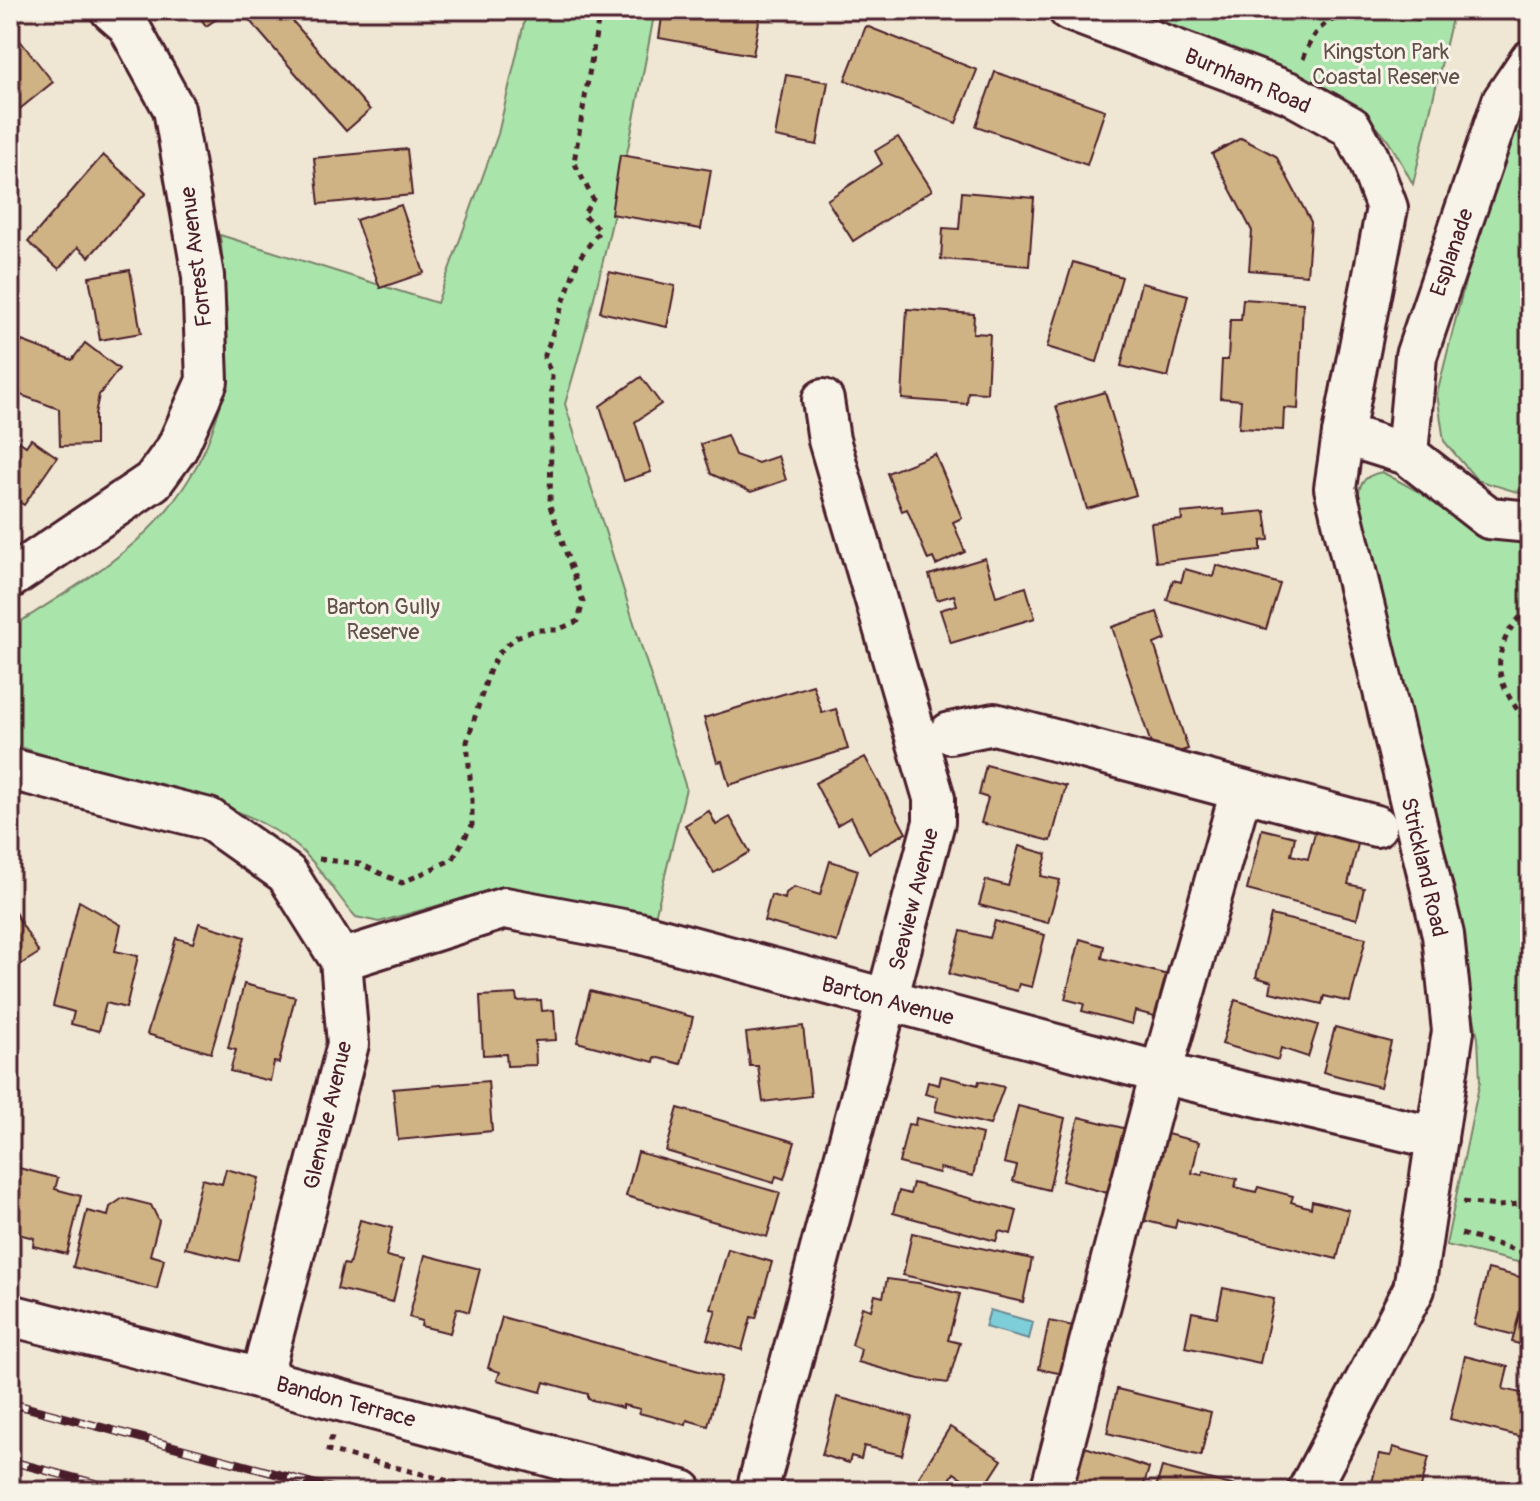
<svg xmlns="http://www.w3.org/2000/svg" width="1540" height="1501" viewBox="0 0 1540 1501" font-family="Pangolin,sans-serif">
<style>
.green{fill:#a9e5aa;stroke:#7a826a;stroke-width:2}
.water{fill:#7eced9;stroke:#698893;stroke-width:2}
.building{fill:#d0b384;stroke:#4a1f2b;stroke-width:2}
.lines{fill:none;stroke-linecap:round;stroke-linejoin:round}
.minor-casing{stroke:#4a1f2b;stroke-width:46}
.path{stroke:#4a1f2b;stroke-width:5;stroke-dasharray:6 6;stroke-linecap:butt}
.minor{stroke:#f7f3e8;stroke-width:40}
.rail-casing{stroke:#4a1f2b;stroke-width:9}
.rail{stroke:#f7f3e8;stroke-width:6;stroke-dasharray:18;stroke-linecap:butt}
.labels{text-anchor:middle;stroke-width:6;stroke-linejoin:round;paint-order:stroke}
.park-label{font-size:22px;fill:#62504b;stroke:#f7f3e8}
.street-label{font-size:22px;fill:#4a1f2b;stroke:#f7f3e8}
</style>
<rect width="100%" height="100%" fill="#efe6d4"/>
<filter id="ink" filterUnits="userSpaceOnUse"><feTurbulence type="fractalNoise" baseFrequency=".0125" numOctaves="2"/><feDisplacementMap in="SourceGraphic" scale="16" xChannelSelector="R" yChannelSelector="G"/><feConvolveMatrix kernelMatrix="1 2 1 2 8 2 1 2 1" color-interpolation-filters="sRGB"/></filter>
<g filter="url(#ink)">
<g class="green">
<path d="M527 10H655C631 141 603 277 565 404L686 788 655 917 512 894 468 897 379 922 356 917C339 899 327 877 310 859 261 804 152 785 84 765 74 766 25 748 10 744V628C95 574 174 533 211 434 217 417 224 398 226 381 230 332 225 284 220 235L437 303 498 134Z"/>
<path d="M1116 10H1454L1413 184C1388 138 1382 125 1338 96Z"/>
<path d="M1530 95V496L1477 480 1444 441 1437 394 1465 282 1520 110Z"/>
<path d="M1382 472 1478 524 1530 542V1265L1446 1245 1480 1081 1478 1038 1445 866 1359 509C1357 488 1360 476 1382 472Z"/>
</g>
<path class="water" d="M990 1310 1033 1322 1029 1339 985 1327Z"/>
<g class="building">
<path d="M195 10H230L206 26Z"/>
<path d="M263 10H283L370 110 346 131 250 21Z"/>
<path d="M663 10H761L753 55 659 38Z"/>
<path d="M866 26 977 70 956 123 845 80Z"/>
<path d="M10 28 53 82 10 117Z"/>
<path d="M995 72 1105 110 1087 165 976 126Z"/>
<path d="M786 75 828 82 817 145 775 137Z"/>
<path d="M898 137 932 190 853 241 827 200 882 164 875 151Z"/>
<path d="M1241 138 1276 156 1311 222 1307 275 1249 270 1252 231 1212 154Z"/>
<path d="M407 149 412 195 319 204 314 158Z"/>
<path d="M103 155 146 193 89 257 78 247 59 269 28 242Z"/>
<path d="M620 155 711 170 701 229 611 214Z"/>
<path d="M962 192 1034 198 1029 266 941 259 943 228 959 229Z"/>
<path d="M401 205 424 273 380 288 356 220Z"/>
<path d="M1073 262 1122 277 1097 362 1047 347Z"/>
<path d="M130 270 141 333 100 340 89 277Z"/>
<path d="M609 272 675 286 667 327 600 312Z"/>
<path d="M1141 283 1188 295 1168 377 1121 366Z"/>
<path d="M1243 299 1303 303 1298 409 1284 408 1283 430 1239 428 1241 400 1220 398 1222 360H1228L1230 320H1241Z"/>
<path d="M907 309 974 314 973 333 990 334 987 393 968 392 967 404 902 399Z"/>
<path d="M22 341 72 360 85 343 119 369 99 395 95 414V445L60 446 59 409 10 391V373Z"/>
<path d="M641 377 661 404 635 422 651 472 624 481 600 406Z"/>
<path d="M1105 392 1136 495 1087 509 1056 406Z"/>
<path d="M10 435 26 446 31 439 57 457 24 505 10 496Z"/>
<path d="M727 435 735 455 758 463 778 456 786 480 751 492 711 474 701 444Z"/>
<path d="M935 454 962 518 953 522 965 552 936 565 933 558 928 560 907 509 902 511 887 473Z"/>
<path d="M1223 509 1224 515 1265 511 1269 540 1261 541V550L1156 562 1151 523 1182 520 1181 513Z"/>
<path d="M985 558 996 596 1026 587 1035 618 951 643 940 610 957 605 954 595 937 600 929 575Z"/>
<path d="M1216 565 1280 584 1266 629 1167 600 1173 580 1181 582 1185 569 1213 577Z"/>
<path d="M1157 612 1166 639 1154 644 1188 749 1156 759 1112 627Z"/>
<path d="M813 685 822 713 836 709 848 749 729 785 722 761 717 762 704 718Z"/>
<path d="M865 757 906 833 869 853 851 817 837 825 815 783Z"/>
<path d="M986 765 1066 786 1051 841 981 823 988 798 979 795Z"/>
<path d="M709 811 716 825 730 817 750 852 714 873 685 825Z"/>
<path d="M1262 829 1295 837 1291 855 1308 859 1316 829 1359 840 1348 884 1364 888 1357 919 1247 890Z"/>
<path d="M1019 846 1047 854 1041 876 1060 880 1048 923 979 905 986 880 1008 886Z"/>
<path d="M830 861 858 870 837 942 764 921 771 895 785 899 786 893 794 887 820 895Z"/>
<path d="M79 901 121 925 115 951 138 956 126 1008 106 1003 99 1031 71 1024 74 1012 53 1006Z"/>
<path d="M10 904 39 953 10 971Z"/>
<path d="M1271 915 1366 938 1350 1002 1324 996 1322 1004 1270 992 1272 982 1256 977Z"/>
<path d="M995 921 1045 935 1032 987 1019 984 1017 991 949 974 961 931 990 938Z"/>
<path d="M199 923 245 937 211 1053 147 1034 176 938 193 943Z"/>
<path d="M1080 939 1104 946 1102 958 1172 976 1162 1018 1135 1011 1132 1024 1082 1011 1084 1004 1065 999Z"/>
<path d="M244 984 295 997 279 1063 274 1062 270 1081 230 1071 236 1050 228 1048Z"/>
<path d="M590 991 693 1017 681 1064 655 1057 654 1062 577 1042Z"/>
<path d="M516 994 517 1001 541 1000 542 1011 554 1010 556 1040 535 1041 536 1065 507 1066 506 1054 483 1055 480 996Z"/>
<path d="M1235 1000 1318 1025 1308 1057 1281 1048 1278 1060 1222 1044Z"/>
<path d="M803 1026 811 1096 763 1102 758 1066H750L746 1033Z"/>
<path d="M1335 1027 1391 1042 1380 1087 1323 1072Z"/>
<path d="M941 1076 978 1085 979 1081 1004 1087 990 1125 935 1111 938 1097 925 1094 928 1082 939 1085Z"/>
<path d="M488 1081 492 1131 398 1140 393 1089Z"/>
<path d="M1018 1106 1065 1118 1049 1190 1013 1181 1017 1166 1004 1163Z"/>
<path d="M678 1108 795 1142 784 1179 776 1176 774 1183 666 1151Z"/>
<path d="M1079 1117 1131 1130 1115 1195 1062 1181Z"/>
<path d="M916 1118 982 1134 973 1176 940 1168 939 1173 899 1163 908 1124 915 1125Z"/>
<path d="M1159 1132 1199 1142 1192 1173 1202 1175 1203 1171 1237 1179 1235 1187 1256 1192 1258 1187 1293 1196 1291 1202 1311 1208 1312 1201 1349 1210 1337 1259 1177 1220 1175 1228 1138 1219Z"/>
<path d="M638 1152 780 1193 767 1237 626 1196Z"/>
<path d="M15 1167 58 1178 55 1189 81 1196 67 1254 33 1246 34 1238 10 1232V1182Z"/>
<path d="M226 1169 259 1178 239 1261 185 1248 202 1179 222 1184Z"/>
<path d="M913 1183 1017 1211 1011 1234 999 1231 996 1241 893 1213 899 1191 910 1194Z"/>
<path d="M123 1198 151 1205 159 1221 150 1255 164 1259 157 1289 73 1267 87 1211 108 1216 110 1207Z"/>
<path d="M360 1220 392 1228 386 1256 403 1260 393 1302 337 1289 343 1264 349 1265Z"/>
<path d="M912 1233 1032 1259 1023 1302 903 1275Z"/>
<path d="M728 1249 772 1262 756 1318 751 1317 742 1350 707 1339 716 1310 711 1309Z"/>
<path d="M425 1255 480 1269 469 1312 457 1308 450 1333 421 1326 422 1321 409 1317Z"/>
<path d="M1488 1269 1528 1279 1515 1335 1474 1325Z"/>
<path d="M887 1279 918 1283 960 1294 948 1340 960 1343 948 1383 919 1379 858 1362 861 1349 852 1345 862 1307 871 1310 875 1295 883 1297Z"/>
<path d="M1528 1279 1530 1280V1347L1512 1342Z"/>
<path d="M1223 1288 1274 1299 1260 1363 1185 1347 1192 1312 1217 1317Z"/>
<path d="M502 1317 721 1377 708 1426 687 1420 686 1425 639 1413 640 1409 623 1405V1408L588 1399V1394L544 1382 541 1392 497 1380 500 1372 488 1368Z"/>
<path d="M1049 1321 1083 1328 1073 1376 1039 1369Z"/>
<path d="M1465 1356 1508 1367 1503 1389 1530 1395V1439L1450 1419Z"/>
<path d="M1117 1389 1211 1412 1201 1456 1107 1433Z"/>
<path d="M837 1397 912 1417 902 1455 864 1446 861 1459 851 1456 849 1463 822 1455Z"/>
<path d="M950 1427 1002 1460 982 1491 954 1473 943 1491 919 1477Z"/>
<path d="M1082 1446 1149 1468 1142 1491H1068Z"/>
<path d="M1393 1447 1429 1457 1420 1491H1370L1379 1454 1391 1456Z"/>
<path d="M1162 1467 1243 1488 1242 1491H1155Z"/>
</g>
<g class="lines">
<defs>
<g id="minor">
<path d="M1069 10 1290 93 1351 127 1368 157 1387 208 1343 434"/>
<path d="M1407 454 1416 356 1503 101 1530 61"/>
<path d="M10 578 153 481 177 448 207 381 203 276 174 109 128 25 111 10"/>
<path d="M950 733 994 724 1376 826"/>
<path d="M10 769 209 819 287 874 341 960 348 1044 261 1379"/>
<path d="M341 960 505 908 639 933 1161 1073 1437 1138"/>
<path d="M10 1315 261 1379 682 1491"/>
<path d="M757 1491 934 822V798L829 440 823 400"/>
<path d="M1051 1491 1161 1073 1241 791"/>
<path d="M1308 1491 1414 1289 1453 1031 1443 935 1335 488 1343 434 1407 454 1489 518 1530 522"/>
</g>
</defs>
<use href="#minor" class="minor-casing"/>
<g class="path">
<path d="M1379 11 1425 20"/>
<path d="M1303 59C1321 13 1335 18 1379 12"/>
<path d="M1530 610C1506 624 1492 659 1504 686 1511 704 1524 715 1530 735"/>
<path d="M319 859 360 864 402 883 453 859 472 825V800L467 742 490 669 498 654 516 637 536 630H557L578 621 583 602 550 506 552 374 544 358 578 260 600 230 583 215 593 199 574 162 600 10"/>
<path d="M1530 1021V1036"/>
<path d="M1463 1202 1498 1206 1530 1203"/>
<path d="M1461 1234 1530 1254"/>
<path d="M332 1436 328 1450 488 1491"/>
</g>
<use href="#minor" class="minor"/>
<defs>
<g id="rail">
<path d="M10 1403 341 1491"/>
<path d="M10 1461 124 1491"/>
</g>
</defs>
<use href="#rail" class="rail-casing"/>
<use href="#rail" class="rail"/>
</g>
</g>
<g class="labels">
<g class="park-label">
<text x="1386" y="59">Kingston Park<tspan x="1386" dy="25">Coastal Reserve</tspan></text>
<text x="383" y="614">Barton Gully<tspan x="383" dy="25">Reserve</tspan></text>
</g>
<g class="street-label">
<text transform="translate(1248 80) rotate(23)" y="8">Burnham Road</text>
<text transform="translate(1451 252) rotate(-71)" y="8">Esplanade</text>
<text transform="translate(195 257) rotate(-97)" y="8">Forrest Avenue</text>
<text transform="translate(1425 867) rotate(77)" y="8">Strickland Road</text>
<text transform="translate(913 899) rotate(-76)" y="8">Seaview Avenue</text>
<text transform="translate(888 1000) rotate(15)" y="8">Barton Avenue</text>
<text transform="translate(327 1115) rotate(-77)" y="8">Glenvale Avenue</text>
<text transform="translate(346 1401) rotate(15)" y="8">Bandon Terrace</text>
</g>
</g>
<rect width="1540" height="1501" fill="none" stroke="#f7f3e8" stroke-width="40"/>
<rect x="20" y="20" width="1500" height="1461" fill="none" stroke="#4a1f2b" stroke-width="3" filter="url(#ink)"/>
</svg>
